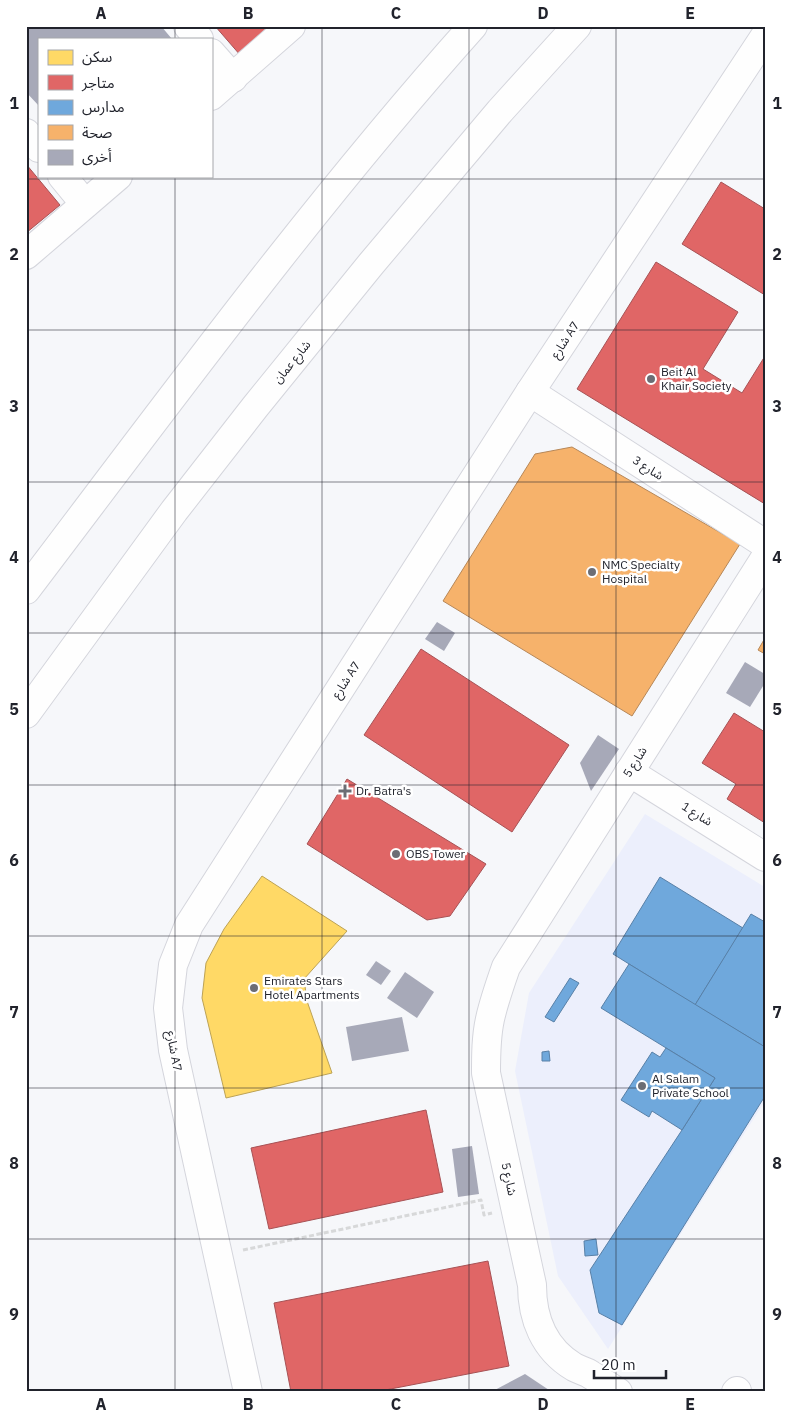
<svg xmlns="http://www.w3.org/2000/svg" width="791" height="1418" viewBox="0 0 791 1418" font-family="'IBM Plex Sans','Noto Sans Arabic',sans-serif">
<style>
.built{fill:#eceffc}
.homes{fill:#ffd966;stroke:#bca255}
.shops{fill:#e06666;stroke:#a75255}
.schools{fill:#6fa8dc;stroke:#5880a7}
.health{fill:#f6b26b;stroke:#b68758}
.building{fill:#a7a9b8}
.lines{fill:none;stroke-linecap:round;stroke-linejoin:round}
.minor-casing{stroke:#d4d5dc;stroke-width:30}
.major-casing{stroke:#d4d5dc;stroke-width:30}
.path{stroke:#d7d8d9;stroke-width:3;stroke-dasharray:5 2.5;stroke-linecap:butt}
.minor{stroke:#fefefe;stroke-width:28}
.major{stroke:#fefefe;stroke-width:28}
.grid{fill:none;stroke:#21232c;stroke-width:1;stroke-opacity:0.55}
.poi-dot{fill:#6c6d74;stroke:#fff;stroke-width:2}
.labels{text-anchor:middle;stroke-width:5;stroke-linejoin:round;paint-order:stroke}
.street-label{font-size:12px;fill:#21232c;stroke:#fff}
.poi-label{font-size:12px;fill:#21232c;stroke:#fff;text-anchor:start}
.neatline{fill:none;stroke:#21232c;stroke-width:2}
.grid-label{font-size:16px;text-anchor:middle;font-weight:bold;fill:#21232c}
</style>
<rect width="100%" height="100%" fill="#f6f7fa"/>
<path class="built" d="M645 814 765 887V1101L608 1349 558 1276 515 1071 529 993Z"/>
<path class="homes" d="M262 876 347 931 304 979 307 1001 332 1073 226 1098 202 998 206 963 224 929Z"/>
<g class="shops">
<path d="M215 26H276L241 56Z"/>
<path d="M26 164 60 205 26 233Z"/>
<path d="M721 182 765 209V295L682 244Z"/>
<path d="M656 262 738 312 703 369 742 393 765 356V504L577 389Z"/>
<path d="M421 649 569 745 512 832 364 735Z"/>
<path d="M734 713 765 732V823L727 799 736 784 702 763Z"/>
<path d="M347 779 486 864 450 916 427 920 307 844Z"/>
<path d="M426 1110 443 1192 269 1229 251 1148Z"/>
<path d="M488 1261 509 1366 375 1392H291L274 1303Z"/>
</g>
<g class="schools">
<path d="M660 877 743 928 695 1005 613 954Z"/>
<path d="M751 914 765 922V1047L695 1005Z"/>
<path d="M629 964 765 1047V1096L622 1325 599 1313 590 1270 682 1130 715 1078 601 1008Z"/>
<path d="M570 978 579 983 554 1022 545 1017Z"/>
<path d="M666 1048 715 1078 682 1130 652 1111 649 1117 621 1100 652 1052 660 1057Z"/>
<path d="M549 1051 550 1061H542V1052Z"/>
<path d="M596 1239 598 1255 585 1256 584 1241Z"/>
</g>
<g class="health">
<path d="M572 447 740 544 632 716 443 601 535 454Z"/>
<path d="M765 638V654L758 650Z"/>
</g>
<g class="building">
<path d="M26 26H161L172 39H39V106L26 92Z"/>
<path d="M437 622 455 633 444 651 425 639Z"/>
<path d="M745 662 765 674V683L750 707 726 693Z"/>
<path d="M598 735 619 749 591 791 580 763Z"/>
<path d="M376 961 391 971 381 985 366 975Z"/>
<path d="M405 972 434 992 417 1018 387 998Z"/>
<path d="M402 1017 409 1051 352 1061 346 1027Z"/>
<path d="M472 1146 479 1194 458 1197 452 1149Z"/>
<path d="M525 1374 552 1392H491Z"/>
</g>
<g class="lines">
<defs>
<g id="minor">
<path d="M188 26 199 39"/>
<path d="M211 53 233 78"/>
<path d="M211 96 291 26"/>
<path d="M26 133 39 148"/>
<path d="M62 176 85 204"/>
<path d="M26 255 118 176"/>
<path d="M530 392 765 544"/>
<path d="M629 772 765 857"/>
<path d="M248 1392 173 1050 168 1008 173 965 189 925 530 392 765 36"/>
<path d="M618 1392C608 1386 598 1379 588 1373 583 1371 578 1369 574 1367 544 1349 532 1318 532 1285L486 1073C486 1055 486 1037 490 1019 494 1001 500 984 506 967L765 558"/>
<path d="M736 1392 737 1391"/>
</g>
<g id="major">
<path d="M26 590C171 399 313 205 473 26"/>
<path d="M26 714 174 511 255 407 371 264 500 111 577 26"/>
</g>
</defs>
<use href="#minor" class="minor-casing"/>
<use href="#major" class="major-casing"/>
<path class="path" d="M243 1250 481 1200 484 1215 492 1213"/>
<use href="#minor" class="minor"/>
<use href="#major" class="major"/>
</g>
<path class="grid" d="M175 26V39M322 26V1392M469 26V1392M616 26V1392M175 176V1392M26 179H765M26 330H765M26 482H765M26 633H765M26 785H765M26 936H765M26 1088H765M26 1239H765"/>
<g class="poi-dot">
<circle cx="651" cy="379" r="5"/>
<circle cx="592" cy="572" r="5"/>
<path d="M342.5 783.5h5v5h5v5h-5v5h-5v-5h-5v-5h5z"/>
<circle cx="396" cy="854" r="5"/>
<circle cx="254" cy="988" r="5"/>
<circle cx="642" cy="1086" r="5"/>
</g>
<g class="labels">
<g class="street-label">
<text transform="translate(565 340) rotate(-57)" y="4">شارع A7</text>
<text transform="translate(292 362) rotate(-51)" y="4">شارع عمان</text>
<text transform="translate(648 468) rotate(33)" y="4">شارع 3</text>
<text transform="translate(346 680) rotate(-57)" y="4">شارع A7</text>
<text transform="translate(635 762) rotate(-58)" y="4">شارع 5</text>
<text transform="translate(697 814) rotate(32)" y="4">شارع 1</text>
<text transform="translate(174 1051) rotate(80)" y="4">شارع A7</text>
<text transform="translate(509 1179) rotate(78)" y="4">شارع 5</text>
</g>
<g class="poi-label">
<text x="661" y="376">Beit Al<tspan x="661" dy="14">Khair Society</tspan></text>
<text x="602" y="569">NMC Specialty<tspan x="602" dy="14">Hospital</tspan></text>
<text x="356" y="795">Dr. Batra's</text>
<text x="406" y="858">OBS Tower</text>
<text x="264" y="985">Emirates Stars<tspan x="264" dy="14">Hotel Apartments</tspan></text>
<text x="652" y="1083">Al Salam<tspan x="652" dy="14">Private School</tspan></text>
</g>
</g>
<rect width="791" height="1418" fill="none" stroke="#ffffff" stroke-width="55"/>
<rect x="38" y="38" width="175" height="140" fill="#ffffff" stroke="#a6a7ab"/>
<rect x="48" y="50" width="25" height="15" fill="#ffd966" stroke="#a6a7ab"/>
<text x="82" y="62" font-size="15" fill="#21232c">سكن</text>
<rect x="48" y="75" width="25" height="15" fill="#e06666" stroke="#a6a7ab"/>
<text x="82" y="88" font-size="15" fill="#21232c">متاجر</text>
<rect x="48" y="100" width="25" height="15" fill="#6fa8dc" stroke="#a6a7ab"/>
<text x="82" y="112" font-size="15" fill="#21232c">مدارس</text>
<rect x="48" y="125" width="25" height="15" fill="#f6b26b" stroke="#a6a7ab"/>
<text x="82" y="138" font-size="15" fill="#21232c">صحة</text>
<rect x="48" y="150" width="25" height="15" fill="#a7a9b8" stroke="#a6a7ab"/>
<text x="82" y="162" font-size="15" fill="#21232c">أخرى</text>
<path d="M594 1370v8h72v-8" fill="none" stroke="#21232c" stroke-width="2.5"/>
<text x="601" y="1370" font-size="15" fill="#21232c" stroke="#ffffff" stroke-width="4" paint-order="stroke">20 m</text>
<rect x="28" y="28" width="736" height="1362" class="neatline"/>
<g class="grid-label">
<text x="101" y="19">A</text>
<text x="248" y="19">B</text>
<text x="396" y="19">C</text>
<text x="543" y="19">D</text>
<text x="690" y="19">E</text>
<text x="14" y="109">1</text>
<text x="777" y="109">1</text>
<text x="14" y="260">2</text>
<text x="777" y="260">2</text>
<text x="14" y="412">3</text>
<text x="777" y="412">3</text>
<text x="14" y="563">4</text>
<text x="777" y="563">4</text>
<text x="14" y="715">5</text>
<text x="777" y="715">5</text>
<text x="14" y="866">6</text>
<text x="777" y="866">6</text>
<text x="14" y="1018">7</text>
<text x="777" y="1018">7</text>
<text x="14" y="1169">8</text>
<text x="777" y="1169">8</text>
<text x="14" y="1320">9</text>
<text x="777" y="1320">9</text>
<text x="101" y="1410">A</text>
<text x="248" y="1410">B</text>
<text x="396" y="1410">C</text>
<text x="543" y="1410">D</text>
<text x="690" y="1410">E</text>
</g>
</svg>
